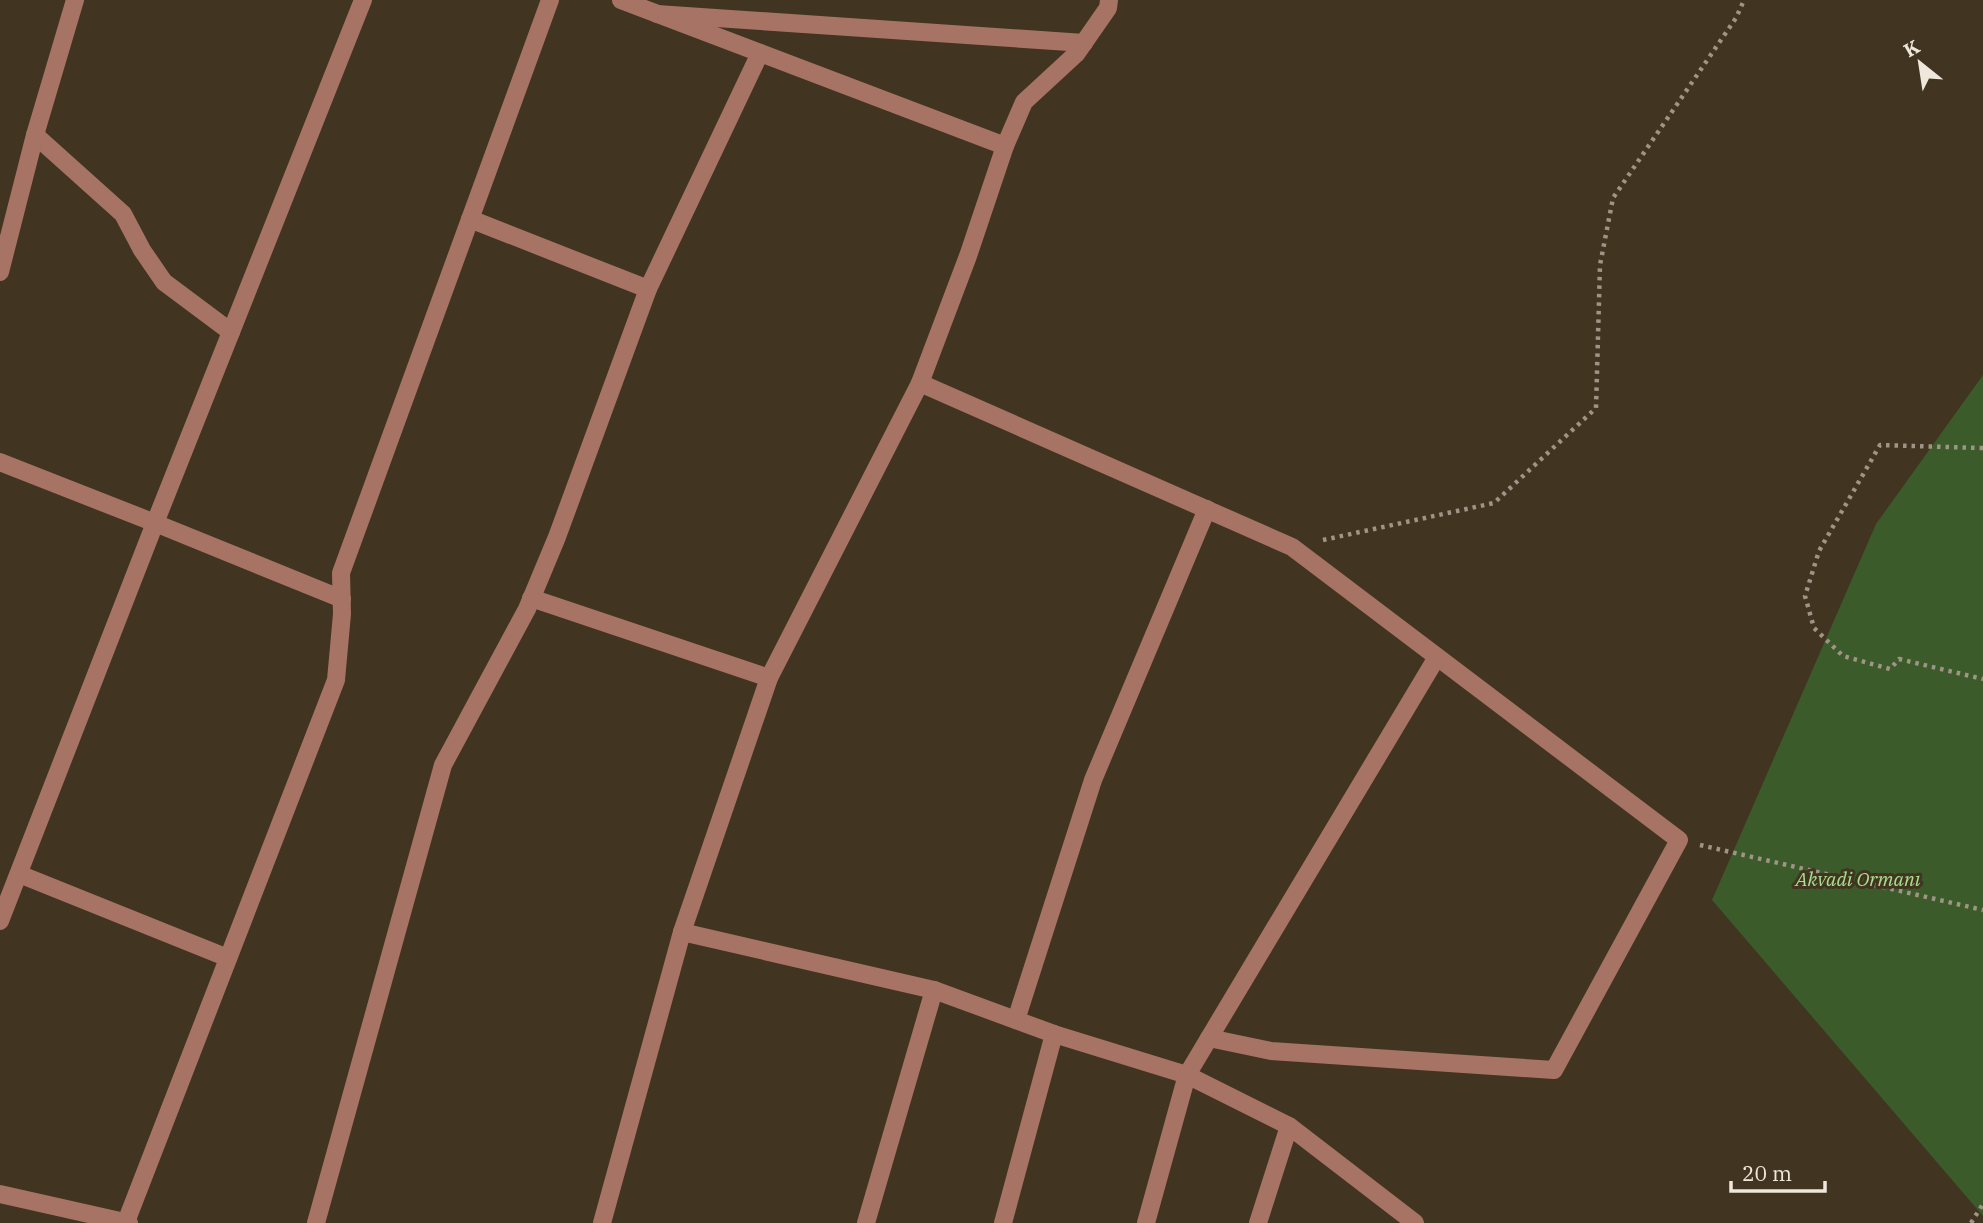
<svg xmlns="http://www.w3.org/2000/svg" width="1983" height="1223" viewBox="0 0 1983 1223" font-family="'IBM Plex Serif',serif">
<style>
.green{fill:#3b5b2a}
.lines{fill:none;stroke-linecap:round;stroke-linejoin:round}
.path{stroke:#9f9485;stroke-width:4.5;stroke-dasharray:3.5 5;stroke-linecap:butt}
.minor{stroke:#a77365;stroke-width:18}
.labels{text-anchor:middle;stroke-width:6;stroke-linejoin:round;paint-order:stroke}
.park-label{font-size:19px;font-style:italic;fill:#a8e18d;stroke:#413421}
</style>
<rect width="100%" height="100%" fill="#413421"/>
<path class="green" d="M1983 375V1216L1712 900 1876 524Z"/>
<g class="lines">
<g class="path">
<path d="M1983 448 1880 445 1819 551 1805 596 1814 628 1843 656 1890 669 1899 659 1983 679"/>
<path d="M1323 540 1494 503 1596 408 1600 265 1613 198 1736 18 1744 0"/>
<path d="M1700 845 1983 910"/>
<path d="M1971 1223 1983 1204"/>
</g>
<g class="minor">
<path d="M621 0 1005 146"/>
<path d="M657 14 1084 43"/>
<path d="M35 135 123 214 142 250 164 282 231 332"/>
<path d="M470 219 648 289"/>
<path d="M0 272 35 135 75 0"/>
<path d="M920 383 1292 547 1679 840 1554 1070 1271 1051 1209 1038"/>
<path d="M0 462 155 523 342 599"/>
<path d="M531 598 769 678"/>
<path d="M19 874 228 958"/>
<path d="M0 921 155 523 363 0"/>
<path d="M682 932 934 990 1054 1034 1187 1075 1289 1126 1415 1223"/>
<path d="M1016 1020 1093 780 1207 509"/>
<path d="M0 1194 129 1223"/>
<path d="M126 1222 336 680 342 614 341 573 550 0"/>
<path d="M316 1223 443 765 527 609 557 537 648 289 760 53"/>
<path d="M602 1223 682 932 769 678 920 383 968 256 1005 146 1024 102 1076 54 1108 8 1109 0"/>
<path d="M866 1223 934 990"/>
<path d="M1003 1223 1054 1034"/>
<path d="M1146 1223 1187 1075 1437 657"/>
<path d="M1258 1223 1289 1126"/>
</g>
</g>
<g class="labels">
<g class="park-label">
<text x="1858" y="886">Akvadi Ormanı</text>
</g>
</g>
<g transform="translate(1920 63) rotate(330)" stroke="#413421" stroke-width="5" paint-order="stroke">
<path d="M0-5L12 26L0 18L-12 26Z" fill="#efe7db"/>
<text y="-10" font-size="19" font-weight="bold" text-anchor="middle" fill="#efe7db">K</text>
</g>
<path d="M1731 1181v10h94v-10" fill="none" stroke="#efe7db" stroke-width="3.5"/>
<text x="1742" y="1181" font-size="21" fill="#efe7db" stroke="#413421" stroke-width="5" paint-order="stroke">20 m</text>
</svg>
